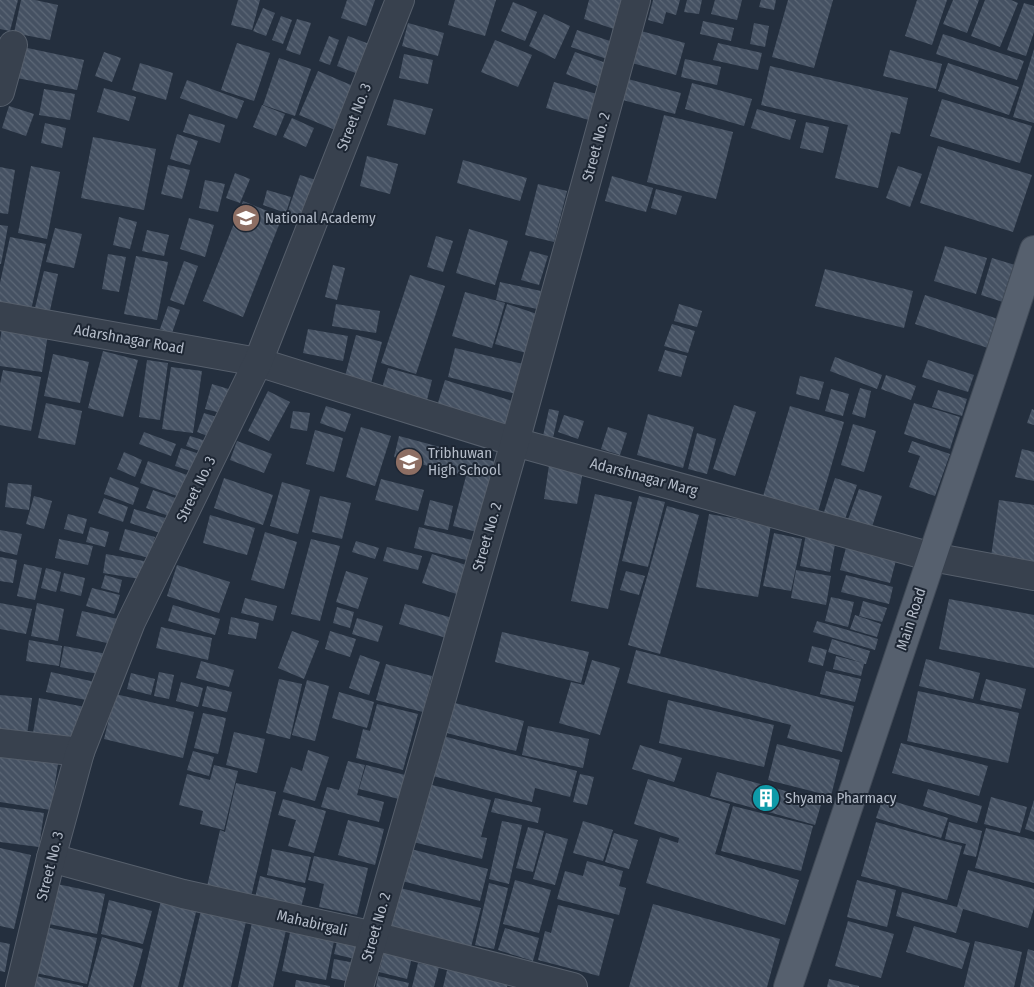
<svg xmlns="http://www.w3.org/2000/svg" width="1034" height="987" viewBox="0 0 1034 987" font-family="'Fira Sans Condensed',sans-serif">
<style>
.building{fill:url(#building-back-hatch)}
.lines{fill:none;stroke-linecap:round;stroke-linejoin:round}
.minor-casing{stroke:#565f6c;stroke-width:30}
.major-casing{stroke:#414a57;stroke-width:30}
.minor{stroke:#38414e;stroke-width:28}
.major{stroke:#56606e;stroke-width:28}
.labels{text-anchor:middle;stroke-width:4;stroke-linejoin:round;paint-order:stroke}
.street-label{font-size:15px;fill:#b4bcc9;stroke:#1d2633}
.poi-label{font-size:15px;fill:#b4bcc9;stroke:#1d2633;text-anchor:start}
</style>
<defs>
<pattern id="building-back-hatch" width="6" height="6" patternUnits="userSpaceOnUse" patternTransform="scale(1.25)"><rect width="6" height="6" fill="#455162"/><path d="M-1 5l2 2M0 0l6 6M5-1l2 2" fill="none" stroke="#5d6877"/></pattern>
</defs>
<rect width="100%" height="100%" fill="#242f3e"/>
<g class="building">
<path d="M0 0H18L10 31 0 29Z"/>
<path d="M21 0H35L58 5 50 40 14 33Z"/>
<path d="M238 0H260L252 30 231 25Z"/>
<path d="M347 0H375L366 26 341 18Z"/>
<path d="M455 0H496L485 36 448 25Z"/>
<path d="M589 0H623L614 29 584 19Z"/>
<path d="M653 0H680L676 15 666 12 663 24 648 20Z"/>
<path d="M687 0H702L699 14 684 12Z"/>
<path d="M715 0H742L737 20 711 14Z"/>
<path d="M761 0H776L774 10 759 7Z"/>
<path d="M788 0H833L814 68 772 57Z"/>
<path d="M917 0H947L932 45 905 36Z"/>
<path d="M953 0H979L967 33 943 24Z"/>
<path d="M985 0H1011L1018 3 1000 47 971 36Z"/>
<path d="M513 2 537 12 525 41 501 31Z"/>
<path d="M1024 3 1034 6V32L1026 56 1007 50Z"/>
<path d="M263 8 275 13 266 36 253 31Z"/>
<path d="M544 14 570 26 555 59 529 46Z"/>
<path d="M281 16 292 20 283 44 272 40Z"/>
<path d="M297 19 311 23 300 55 286 50Z"/>
<path d="M703 21 734 28 731 41 700 34Z"/>
<path d="M408 23 444 33 438 56 402 46Z"/>
<path d="M754 23 769 26 765 47 750 44Z"/>
<path d="M577 30 613 42 607 59 571 47Z"/>
<path d="M641 31 685 43 676 75 632 63Z"/>
<path d="M943 34 1024 61 1017 80 936 54Z"/>
<path d="M329 36 339 40 330 65 319 61Z"/>
<path d="M348 36 372 45 361 75 337 66Z"/>
<path d="M495 40 532 55 518 87 481 72Z"/>
<path d="M237 43 270 53 254 101 221 90Z"/>
<path d="M718 43 762 53 758 70 713 60Z"/>
<path d="M18 46 84 60 77 90 12 77Z"/>
<path d="M1034 49V123L1013 117Z"/>
<path d="M890 50 942 64 936 89 883 76Z"/>
<path d="M104 52 121 58 112 82 95 76Z"/>
<path d="M575 52 606 63 597 86 566 74Z"/>
<path d="M404 54 433 60 428 84 399 78Z"/>
<path d="M279 58 311 69 295 116 263 105Z"/>
<path d="M685 59 721 67 717 85 681 77Z"/>
<path d="M140 63 173 73 166 100 132 90Z"/>
<path d="M948 63 1019 87 1009 115 938 91Z"/>
<path d="M770 66 908 98 900 134 891 132 878 188 835 178 848 125 761 105Z"/>
<path d="M318 71 358 88 340 132 299 115Z"/>
<path d="M624 78 681 93 675 114 619 99Z"/>
<path d="M187 80 244 101 237 119 180 98Z"/>
<path d="M554 82 597 94 589 120 546 108Z"/>
<path d="M692 83 752 99 744 126 685 109Z"/>
<path d="M104 88 136 97 129 121 97 112Z"/>
<path d="M44 89 75 94 70 120 39 115Z"/>
<path d="M394 99 433 109 425 135 387 125Z"/>
<path d="M942 99 1032 126 1020 163 930 136Z"/>
<path d="M262 105 285 114 276 136 253 127Z"/>
<path d="M9 106 34 114 26 136 2 128Z"/>
<path d="M757 109 796 120 790 140 751 128Z"/>
<path d="M189 114 225 125 220 143 183 132Z"/>
<path d="M664 115 733 132 716 199 647 182Z"/>
<path d="M292 118 314 128 306 147 283 137Z"/>
<path d="M806 122 829 127 823 153 800 148Z"/>
<path d="M45 123 66 128 62 148 41 143Z"/>
<path d="M177 134 198 141 190 165 170 159Z"/>
<path d="M93 137 156 149 144 210 81 198Z"/>
<path d="M938 146 1032 175 1013 232 920 203Z"/>
<path d="M367 156 398 164 390 194 360 186Z"/>
<path d="M463 160 527 178 520 201 457 183Z"/>
<path d="M168 165 190 170 182 199 161 194Z"/>
<path d="M31 166 60 172 47 239 18 233Z"/>
<path d="M898 166 922 174 910 207 886 198Z"/>
<path d="M0 167 15 170 8 214 0 213Z"/>
<path d="M235 173 250 179 240 203 226 198Z"/>
<path d="M300 175 316 180 303 219 287 214Z"/>
<path d="M612 176 653 188 646 212 605 201Z"/>
<path d="M205 180 225 184 218 212 199 208Z"/>
<path d="M538 184 567 191 554 242 525 235Z"/>
<path d="M656 189 682 196 676 215 651 208Z"/>
<path d="M267 190 291 197 286 213 263 205Z"/>
<path d="M243 201 282 217 243 317 203 301Z"/>
<path d="M119 217 137 222 130 249 113 245Z"/>
<path d="M189 218 214 225 205 257 180 249Z"/>
<path d="M0 225 8 226 1 264H0Z"/>
<path d="M55 228 82 234 74 268 46 262Z"/>
<path d="M469 229 508 241 495 285 456 273Z"/>
<path d="M147 230 169 235 164 256 142 251Z"/>
<path d="M436 236 453 241 443 272 427 267Z"/>
<path d="M10 237 46 244 31 310 0 304V283Z"/>
<path d="M945 246 987 258 976 294 934 281Z"/>
<path d="M530 251 548 256 539 285 521 280Z"/>
<path d="M108 254 126 257 119 292 102 289Z"/>
<path d="M136 256 168 262 157 320 124 314Z"/>
<path d="M992 258 1015 265 1003 302 981 295Z"/>
<path d="M184 261 198 266 184 305 170 300Z"/>
<path d="M333 265 345 268 337 300 325 297Z"/>
<path d="M825 269 913 291 904 328 815 306Z"/>
<path d="M44 271 58 274 49 315 34 312Z"/>
<path d="M410 275 445 286 416 374 381 363Z"/>
<path d="M500 282 541 291 537 309 496 300Z"/>
<path d="M465 292 505 303 492 348 452 336Z"/>
<path d="M925 295 998 319 988 348 915 324Z"/>
<path d="M336 304 380 311 376 333 332 326Z"/>
<path d="M507 304 537 314 526 353 495 344Z"/>
<path d="M679 304 702 311 697 327 674 321Z"/>
<path d="M168 306 180 310 172 333 160 329Z"/>
<path d="M672 324 695 331 688 353 664 346Z"/>
<path d="M2 327 48 334 42 372 0 366V341Z"/>
<path d="M308 329 348 336 343 361 303 353Z"/>
<path d="M356 335 382 342 370 387 344 380Z"/>
<path d="M455 348 523 364 516 394 448 377Z"/>
<path d="M665 350 687 356 681 377 658 371Z"/>
<path d="M103 351 138 360 123 417 88 408Z"/>
<path d="M53 354 89 362 80 403 44 396Z"/>
<path d="M835 357 882 375 877 389 830 371Z"/>
<path d="M147 360 168 363 160 420 139 417Z"/>
<path d="M928 360 974 375 968 392 922 377Z"/>
<path d="M171 367 202 371 193 433 162 429Z"/>
<path d="M388 368 432 380 427 400 382 388Z"/>
<path d="M3 370 41 377 31 431 0 425V384Z"/>
<path d="M886 375 916 386 911 400 881 389Z"/>
<path d="M800 376 824 382 819 400 796 394Z"/>
<path d="M445 380 512 401 505 426 437 406Z"/>
<path d="M212 384 235 391 229 415 205 409Z"/>
<path d="M860 388 871 391 865 418 852 414Z"/>
<path d="M831 389 849 394 843 416 825 411Z"/>
<path d="M938 390 967 399 962 416 932 407Z"/>
<path d="M268 391 290 402 269 441 248 431Z"/>
<path d="M46 403 82 411 75 445 38 438Z"/>
<path d="M914 403 960 417 950 449 904 434Z"/>
<path d="M734 405 756 412 735 476 713 469Z"/>
<path d="M326 406 351 414 345 432 320 423Z"/>
<path d="M790 406 844 422 816 519 761 503Z"/>
<path d="M549 409 559 411 553 438 543 436Z"/>
<path d="M1032 409 1034 410V425L1027 423Z"/>
<path d="M293 411 310 413 307 431 290 428Z"/>
<path d="M204 413 223 419 216 439 197 432Z"/>
<path d="M648 414 694 427 683 468 637 455Z"/>
<path d="M564 415 584 421 578 439 558 432Z"/>
<path d="M853 424 876 431 864 472 841 465Z"/>
<path d="M361 427 391 436 375 486 346 477Z"/>
<path d="M608 427 627 433 620 455 601 449Z"/>
<path d="M315 430 343 438 334 472 306 464Z"/>
<path d="M144 432 176 444 171 456 139 444Z"/>
<path d="M697 433 716 439 707 474 688 469Z"/>
<path d="M190 436 209 442 205 453 186 446Z"/>
<path d="M399 436 496 462 477 532 453 526 466 476 394 457Z"/>
<path d="M237 441 272 454 264 473 230 460Z"/>
<path d="M912 441 950 454 935 496 909 487 920 456 908 452Z"/>
<path d="M181 448 203 455 197 473 175 466Z"/>
<path d="M1022 449 1034 452V481L1015 477Z"/>
<path d="M124 452 142 460 135 477 117 469Z"/>
<path d="M148 461 187 475 180 497 140 483Z"/>
<path d="M549 465 583 471 577 504 544 499Z"/>
<path d="M110 477 139 488 133 505 104 494Z"/>
<path d="M224 478 273 495 263 525 214 508Z"/>
<path d="M835 478 857 485 843 525 822 518Z"/>
<path d="M381 479 424 490 418 511 375 500Z"/>
<path d="M282 482 310 490 298 534 270 526Z"/>
<path d="M8 483 32 485 29 510 5 507Z"/>
<path d="M859 489 882 496 870 533 846 525Z"/>
<path d="M153 490 178 499 172 517 146 508Z"/>
<path d="M595 494 632 502 608 609 571 601Z"/>
<path d="M34 496 52 501 44 529 26 524Z"/>
<path d="M320 496 351 503 342 539 312 532Z"/>
<path d="M639 496 665 502 648 567 622 561Z"/>
<path d="M104 498 128 507 123 522 98 513Z"/>
<path d="M430 500 453 506 448 530 424 525Z"/>
<path d="M999 500 1034 505V563L991 557Z"/>
<path d="M667 506 699 515 660 654 628 645Z"/>
<path d="M134 509 165 518 160 533 130 523Z"/>
<path d="M68 514 87 519 83 534 64 529Z"/>
<path d="M709 514 771 525 758 597 696 587Z"/>
<path d="M210 515 255 528 247 555 203 543Z"/>
<path d="M90 527 109 532 105 547 86 542Z"/>
<path d="M419 527 476 541 471 561 414 548Z"/>
<path d="M125 529 155 537 149 558 119 550Z"/>
<path d="M0 530 22 534 17 555 0 551Z"/>
<path d="M265 532 297 542 284 589 251 580Z"/>
<path d="M774 533 802 539 791 591 763 586Z"/>
<path d="M806 534 836 539 830 572 800 566Z"/>
<path d="M59 539 93 546 88 565 55 558Z"/>
<path d="M311 539 340 546 320 621 291 614Z"/>
<path d="M848 540 898 553 890 583 840 570Z"/>
<path d="M356 541 379 548 375 559 352 552Z"/>
<path d="M387 547 422 556 418 570 383 561Z"/>
<path d="M106 554 149 562 146 580 103 573Z"/>
<path d="M432 554 472 567 463 596 422 583Z"/>
<path d="M0 557 17 560 13 583 0 581Z"/>
<path d="M24 564 42 568 35 600 17 596Z"/>
<path d="M177 565 230 582 219 613 167 596Z"/>
<path d="M46 568 61 572 56 592 41 588Z"/>
<path d="M796 570 831 576 826 605 791 598Z"/>
<path d="M346 571 368 578 358 609 336 602Z"/>
<path d="M626 571 645 576 639 595 620 590Z"/>
<path d="M64 573 85 578 81 596 60 591Z"/>
<path d="M105 575 122 580 119 593 101 588Z"/>
<path d="M846 575 893 587 889 604 841 592Z"/>
<path d="M92 588 120 595 114 614 86 606Z"/>
<path d="M831 597 854 602 848 627 825 621Z"/>
<path d="M245 598 277 606 273 621 241 613Z"/>
<path d="M949 599 1034 615V668L939 649Z"/>
<path d="M863 601 887 608 882 622 859 616Z"/>
<path d="M0 603 32 609 26 634 0 629Z"/>
<path d="M37 603 64 609 58 641 31 636Z"/>
<path d="M405 604 459 620 453 640 399 624Z"/>
<path d="M173 605 220 619 215 635 168 621Z"/>
<path d="M337 607 354 612 350 628 333 623Z"/>
<path d="M82 611 122 620 116 645 76 636Z"/>
<path d="M855 615 881 624 877 637 850 629Z"/>
<path d="M231 617 259 623 256 639 228 634Z"/>
<path d="M357 618 383 626 378 642 352 634Z"/>
<path d="M817 621 878 639 875 650 813 632Z"/>
<path d="M161 627 212 638 208 660 156 648Z"/>
<path d="M292 631 319 641 304 679 278 668Z"/>
<path d="M330 631 356 639 350 657 325 649Z"/>
<path d="M502 632 589 652 581 683 495 662Z"/>
<path d="M832 639 870 651 866 664H864L861 676 833 669 836 656 863 663 828 652Z"/>
<path d="M29 640 62 646 59 666 26 661Z"/>
<path d="M64 646 107 654 104 675 60 667Z"/>
<path d="M812 646 827 650 823 666 808 662Z"/>
<path d="M636 650 854 706 842 752 787 738 791 725 627 683Z"/>
<path d="M360 655 380 662 369 695 349 688Z"/>
<path d="M926 659 980 673 973 699 919 686Z"/>
<path d="M592 660 620 668 600 735 559 723 571 682 584 685Z"/>
<path d="M201 661 234 670 229 687 196 678Z"/>
<path d="M386 664 432 676 423 712 376 700Z"/>
<path d="M826 671 861 679 855 702 820 694Z"/>
<path d="M51 672 95 682 91 701 46 692Z"/>
<path d="M159 672 174 675 169 699 154 696Z"/>
<path d="M131 673 155 679 151 695 127 689Z"/>
<path d="M279 679 302 684 290 739 266 733Z"/>
<path d="M986 679 1026 689 1021 709 980 700Z"/>
<path d="M307 680 329 686 315 741 292 735Z"/>
<path d="M181 682 203 688 198 707 176 701Z"/>
<path d="M207 686 232 692 227 712 202 706Z"/>
<path d="M918 691 1019 713 1008 763 907 741Z"/>
<path d="M339 692 374 702 367 728 332 718Z"/>
<path d="M115 694 194 712 183 758 104 739Z"/>
<path d="M0 695 32 698 26 743 0 740Z"/>
<path d="M39 698 85 707 78 748 32 739Z"/>
<path d="M668 700 774 725 764 767 659 743Z"/>
<path d="M451 702 524 721 516 751 443 732Z"/>
<path d="M377 704 418 714 403 770 356 758 363 729 370 731Z"/>
<path d="M203 713 226 718 218 754 194 748Z"/>
<path d="M528 726 589 739 583 768 522 755Z"/>
<path d="M234 732 265 739 257 773 226 765Z"/>
<path d="M443 736 577 771 570 797 535 788 532 802 433 776Z"/>
<path d="M901 743 988 766 979 796 892 773Z"/>
<path d="M777 744 840 760 831 796 768 780Z"/>
<path d="M640 745 682 758 674 782 632 769Z"/>
<path d="M308 750 329 757 315 801 283 792 291 767 302 771Z"/>
<path d="M193 751 214 757 209 776 187 770Z"/>
<path d="M0 755 58 764 51 810 0 802Z"/>
<path d="M348 761 365 765 357 795 384 802 379 822 321 807 327 787 339 790Z"/>
<path d="M214 765 238 771 224 830 200 824 203 811 179 805 187 774 210 780Z"/>
<path d="M366 765 405 775 399 799 359 789Z"/>
<path d="M717 772 822 801 815 825 710 796Z"/>
<path d="M580 774 594 777 587 805 573 802Z"/>
<path d="M648 779 730 804 715 854 799 880 785 925 646 883 660 837 678 843 679 838 634 824Z"/>
<path d="M236 783 276 792 249 905 205 895 220 830 225 832Z"/>
<path d="M428 784 491 800 481 837 487 838 482 859 409 841Z"/>
<path d="M928 789 982 806 977 823 923 806Z"/>
<path d="M991 797 1027 807 1020 833 984 824Z"/>
<path d="M495 798 541 808 538 823 491 812Z"/>
<path d="M883 798 948 818 941 838 876 818Z"/>
<path d="M283 799 326 811 314 853 288 846 296 820 278 815Z"/>
<path d="M1034 800V832L1025 829Z"/>
<path d="M733 806 813 826 801 871 721 851Z"/>
<path d="M0 807 44 813 39 847 0 842Z"/>
<path d="M348 820 384 829 375 865 338 855Z"/>
<path d="M502 821 522 825 509 884 489 879Z"/>
<path d="M583 821 613 830 603 861 573 853Z"/>
<path d="M876 822 962 846 947 900 861 876Z"/>
<path d="M949 822 982 831 976 857 963 854 966 844 945 839Z"/>
<path d="M528 827 544 831 533 872 516 868Z"/>
<path d="M986 828 1034 840V883L975 868Z"/>
<path d="M546 833 568 839 555 885 533 879Z"/>
<path d="M614 833 638 840 629 869 605 862Z"/>
<path d="M0 848 31 855 14 929 0 926Z"/>
<path d="M272 849 311 857 305 883 267 875Z"/>
<path d="M411 849 488 869 480 901 402 881Z"/>
<path d="M314 856 368 868 357 915 319 907 324 884 308 880Z"/>
<path d="M587 861 623 871 619 886 626 888 619 915 557 899 565 871 583 876Z"/>
<path d="M968 870 1034 889V908L1028 928 963 909 956 933 896 916 902 892 957 907Z"/>
<path d="M260 876 306 888 298 919 253 907Z"/>
<path d="M515 880 551 890 539 933 503 924Z"/>
<path d="M857 880 896 890 887 927 847 917Z"/>
<path d="M52 883 105 894 97 934 44 923Z"/>
<path d="M489 883 508 888 494 949 475 945Z"/>
<path d="M396 887 481 908 471 947 387 927Z"/>
<path d="M162 896 198 904 178 987H141Z"/>
<path d="M109 900 152 911 143 944 101 934Z"/>
<path d="M203 902 248 913 231 987H183Z"/>
<path d="M653 904 780 939 767 987H629Z"/>
<path d="M558 905 614 919 599 976 538 960 545 931 551 933Z"/>
<path d="M253 918 287 926 273 987H238Z"/>
<path d="M848 921 894 934 881 978 835 966Z"/>
<path d="M41 926 97 938 87 984 31 972Z"/>
<path d="M914 926 970 943 962 969 906 952Z"/>
<path d="M291 928 335 936 326 980 282 971Z"/>
<path d="M505 928 539 938 533 961 498 950Z"/>
<path d="M339 933 359 938 355 959 334 954Z"/>
<path d="M102 937 143 949 133 987H88Z"/>
<path d="M975 941 1022 952 1014 987H964Z"/>
<path d="M0 942 10 944 5 972 0 971Z"/>
<path d="M1028 949 1034 951V987H1020Z"/>
<path d="M385 950 412 957 407 979 379 972Z"/>
<path d="M334 959 355 963 351 982 331 978Z"/>
<path d="M418 963 439 967 434 987H412Z"/>
<path d="M448 966 509 978 507 987H443Z"/>
<path d="M31 975 83 986V987H28Z"/>
<path d="M378 976 409 983 408 987H376Z"/>
<path d="M829 979 859 986V987H827Z"/>
<path d="M296 980 330 986V987H295Z"/>
</g>
<g class="lines">
<defs>
<g id="minor">
<path d="M0 92 13 45"/>
<path d="M0 316 258 362 515 442 932 557 1034 576"/>
<path d="M0 743 80 752"/>
<path d="M51 858 183 894 374 936 573 987"/>
<path d="M20 987 51 858 80 752 131 622 258 362 400 0"/>
<path d="M359 987 515 442 636 0"/>
</g>
<path id="major" d="M788 987 1001 351 1034 250"/>
</defs>
<use href="#minor" class="minor-casing"/>
<use href="#major" class="major-casing"/>
<use href="#minor" class="minor"/>
<use href="#major" class="major"/>
</g>
<defs>
<symbol id="university-disc" viewBox="-11 -11 22 22"><circle r="9.5" fill="#8d6e63" stroke="#1d2633"/><path d="M0-5L7-2L0 1L-7-2ZM-4 1L0 2.5L4 1V4Q0 6-4 4Z" fill="#fff"/></symbol>
<symbol id="school-disc" viewBox="-11 -11 22 22"><circle r="9.5" fill="#8d6e63" stroke="#1d2633"/><path d="M0-5L7-2L0 1L-7-2ZM-4 1L0 2.5L4 1V4Q0 6-4 4Z" fill="#fff"/></symbol>
<symbol id="building-disc" viewBox="-11 -11 22 22"><circle r="9.5" fill="#0f9aa8" stroke="#1d2633"/><path d="M-4-6H4V6H1V3H-1V6H-4ZM-2.5-4.3h1.7v1.8h-1.7ZM.8-4.3h1.7v1.8H.8ZM-2.5-1h1.7V.8h-1.7ZM.8-1h1.7V.8H.8Z" fill="#fff"/></symbol>
</defs>
<g fill-rule="evenodd">
<use href="#university-disc" x="230" y="202" width="32" height="32"/>
<use href="#school-disc" x="393" y="446" width="32" height="32"/>
<use href="#building-disc" x="750" y="782" width="32" height="32"/>
</g>
<g class="labels">
<g class="street-label">
<text transform="translate(354 117) rotate(-69)" y="5">Street No. 3</text>
<text transform="translate(596 147) rotate(-75)" y="5">Street No. 2</text>
<text transform="translate(129 339) rotate(10)" y="5">Adarshnagar Road</text>
<text transform="translate(644 477) rotate(15)" y="5">Adarshnagar Marg</text>
<text transform="translate(196 489) rotate(-64)" y="5">Street No. 3</text>
<text transform="translate(487 537) rotate(-74)" y="5">Street No. 2</text>
<text transform="translate(911 619) rotate(-72)" y="5">Main Road</text>
<text transform="translate(50 866) rotate(-76)" y="5">Street No. 3</text>
<text transform="translate(312 923) rotate(13)" y="5">Mahabirgali</text>
<text transform="translate(376 927) rotate(-74)" y="5">Street No. 2</text>
</g>
<g class="poi-label">
<text x="265" y="223">National Academy</text>
<text x="428" y="458">Tribhuwan<tspan x="428" dy="17">High School</tspan></text>
<text x="785" y="803">Shyama Pharmacy</text>
</g>
</g>
</svg>
